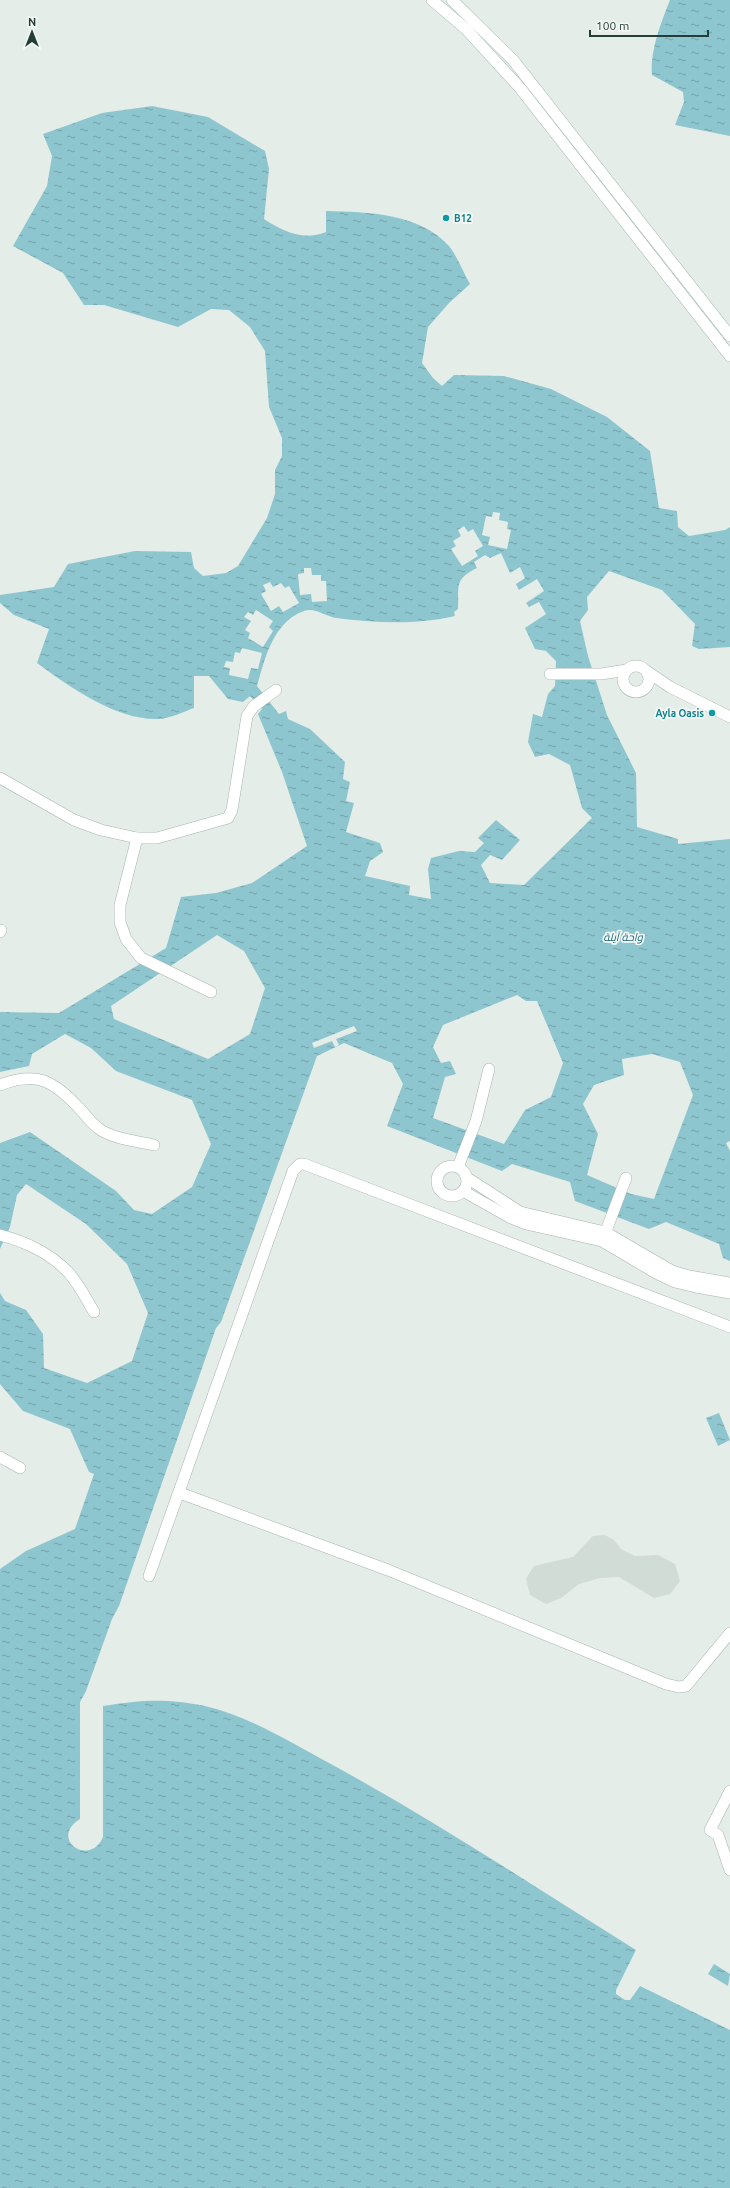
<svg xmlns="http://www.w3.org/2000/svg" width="730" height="2188" viewBox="0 0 730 2188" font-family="Ubuntu,Cairo,sans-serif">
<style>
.built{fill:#d2dcd7}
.water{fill:url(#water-ripples);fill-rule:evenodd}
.pier{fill:#e4ede8}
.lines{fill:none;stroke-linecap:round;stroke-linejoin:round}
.minor-casing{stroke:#a7b5af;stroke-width:12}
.minor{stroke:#fff;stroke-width:11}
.culture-dot{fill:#0f9aa8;stroke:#f4f9f7;stroke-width:1.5}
.labels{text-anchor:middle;stroke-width:3.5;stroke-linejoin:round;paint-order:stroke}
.culture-label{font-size:10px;font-weight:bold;fill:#0d838f;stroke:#f4f9f7;text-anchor:start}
.water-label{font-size:11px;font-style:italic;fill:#206977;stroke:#f4f9f7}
</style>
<defs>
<pattern id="water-ripples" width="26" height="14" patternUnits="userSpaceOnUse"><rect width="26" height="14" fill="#8ec6cf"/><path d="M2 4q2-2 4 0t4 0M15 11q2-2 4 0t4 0" fill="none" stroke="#74a2a9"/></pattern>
</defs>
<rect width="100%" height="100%" fill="#e4ede8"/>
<path class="built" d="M605 1535 614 1540 621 1549 635 1556 658 1555 675 1564 680 1581 670 1594 654 1598 619 1577 600 1578 579 1584 561 1598 546 1604 530 1595 526 1579 534 1566 573 1557 593 1536Z"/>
<g class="water">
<path d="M670 0H730V136L675 125 684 102 683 92 652 75C650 50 661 23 670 0Z"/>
<path d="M152 106 208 117 265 151 269 169 264 219C284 232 303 241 326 232V211C368 212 419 213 449 246 457 256 463 272 470 284L449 303 428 327 422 363 433 378 442 386 454 375 504 376 551 389 607 417 650 451 659 508 677 511 678 527 689 536 725 530 730 527V647L699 649 692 646 695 624 662 590 609 571 587 597 588 610 580 621 588 656 607 715 636 773 637 827 678 839V844L730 839V1141L726 1143 730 1151V1261L723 1258 719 1244 666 1222 649 1229 575 1201 570 1182 512 1164 502 1171 387 1126 403 1084 392 1063 344 1043 317 1056 221 1322 216 1328 119 1606 112 1619 86 1691 80 1702V1819C48 1839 90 1868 103 1837V1706C140 1700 167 1698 205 1706 249 1716 291 1743 331 1764 435 1821 535 1887 636 1950L616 1990V1994L625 2000H630L640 1986 730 2030V2188H0V1569L26 1551 75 1529 94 1474 89 1472 70 1429 23 1411 0 1384V1293L5 1301 26 1310 43 1334 44 1368 87 1383 132 1361 148 1313 127 1264 86 1224 26 1184 17 1195 10 1227 0 1249V1143L30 1132 116 1191 134 1210 152 1214 192 1187 211 1144 192 1100 116 1071 91 1048 65 1034 32 1054 29 1066 0 1072V1012L59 1013 166 948 181 897 216 893 252 883 307 846 282 772 258 714 262 709 250 696 243 702 228 699 209 676H194V708C183 712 169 719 158 719 115 720 70 687 37 663L49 629 14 615 0 603V595L54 587 68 564 135 551 191 552 194 568 203 576 226 573 238 566 267 518 275 494V470L282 456V438L269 407 265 351 250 327 229 310 211 309 178 327 104 305H84L63 273 13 246 47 186 52 156 43 134 102 113ZM493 512 500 513 499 520 508 522 507 529 511 530 507 549 488 545 490 537 482 535 486 516 492 517ZM464 526 468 532 473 529 483 546 475 551 478 556 462 566 451 549 456 546 453 541 461 536 458 530ZM501 553 510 573 520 567 525 578 516 584 519 590 537 579 544 591 526 603 529 607 539 602 546 614 525 628 535 649 546 651 556 661 555 686 548 694 542 717 533 714 528 742 535 757 549 754 570 765 582 808 592 818 524 885 490 883 481 865 490 855 502 860 520 840 496 820 478 838 484 843 475 852 459 851 431 858 428 869 431 899 409 895 410 886 365 876 370 861 383 852 380 843 346 832 354 803 346 801 350 782 343 779 345 762 310 729 288 719 286 711 279 714 257 686C265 658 273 622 304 611 314 607 325 616 336 618 375 623 416 625 455 616L454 612 458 609C459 586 454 579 477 568L474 562 485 555 490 558ZM304 568H311L312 575H321V581H326L327 601 312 602 311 594 300 595 298 574 304 573ZM270 582 273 587 281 583 285 588 289 586 299 603 283 612 279 606 271 611 261 594 266 591 263 585ZM256 610 273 621 269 627 273 631 263 647 248 638 250 633 245 630 251 621 244 617 248 612 253 615ZM242 648 262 653 258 669 251 668 248 679 229 675 230 668 224 667 226 661 233 662 235 652 240 653ZM217 935 244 951 265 988 250 1034 208 1059 114 1019 111 1006ZM517 995 526 1001H537L563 1063 551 1097 525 1110 504 1144 433 1118 445 1077 456 1074 450 1061 441 1063 433 1047 443 1025ZM652 1054 680 1062 693 1095 654 1199 631 1194 587 1175 598 1134 583 1104 594 1085 624 1075 622 1059Z"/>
<path d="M719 1413 730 1440 718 1446 706 1418Z"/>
<path d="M714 1964 730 1974 728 1986 708 1974Z"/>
</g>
<path class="pier" d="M354 1026 357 1031 336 1039 339 1045 335 1047 332 1041 314 1048 312 1043Z"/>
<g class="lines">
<defs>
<g id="minor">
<path d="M432 0 466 29 520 88 730 356"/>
<path d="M452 0 513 60 730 336"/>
<circle cx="636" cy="679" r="13"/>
<path d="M648 672 670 687 730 717"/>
<path d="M550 674H601L627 670"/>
<path d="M0 778 74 820 101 830 137 838H157L221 820 228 818 232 810 247 716 254 706 276 690"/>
<path d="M137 838 120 905V922L126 939 141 958 211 992"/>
<path d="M0 932 1 930"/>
<path d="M0 1085C36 1071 53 1080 79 1108 85 1114 90 1122 98 1128 112 1139 137 1141 154 1145"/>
<circle cx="452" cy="1181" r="15"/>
<path d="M458 1167 476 1121 489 1069"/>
<path d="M466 1177 520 1212 605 1232 672 1271 689 1276 730 1283"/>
<path d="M463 1191 511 1218 526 1224 602 1241 656 1273 675 1282 696 1287 730 1293"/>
<path d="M0 1235C25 1241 51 1254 68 1272 79 1284 86 1299 94 1312"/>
<path d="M603 1239 626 1178"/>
<path d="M0 1457 20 1468"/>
<path d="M180 1493 388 1570 666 1684 679 1687 686 1686 730 1633"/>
<path d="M149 1576 293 1171 300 1164H304L730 1327"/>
<path d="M730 1791 710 1830 718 1835 730 1870"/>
</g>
</defs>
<use href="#minor" class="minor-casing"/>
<use href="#minor" class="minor"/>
</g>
<g class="culture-dot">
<circle cx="446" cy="218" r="4"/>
<circle cx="712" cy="713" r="4"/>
</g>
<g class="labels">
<g class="culture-label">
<text x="454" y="222">B12</text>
<text x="704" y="717" text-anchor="end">Ayla Oasis</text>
</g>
<g class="water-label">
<text x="623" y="941">واحة آيلة</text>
</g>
</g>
<g transform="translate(32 32)" stroke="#f4f9f7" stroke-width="3" paint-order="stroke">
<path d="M0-3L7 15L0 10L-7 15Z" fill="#243d36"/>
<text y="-6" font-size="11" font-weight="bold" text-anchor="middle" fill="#243d36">N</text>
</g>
<path d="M590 30v6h118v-6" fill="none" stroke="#243d36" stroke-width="2"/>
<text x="596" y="30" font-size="12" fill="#243d36" stroke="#f4f9f7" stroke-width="3" paint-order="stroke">100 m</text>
</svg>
